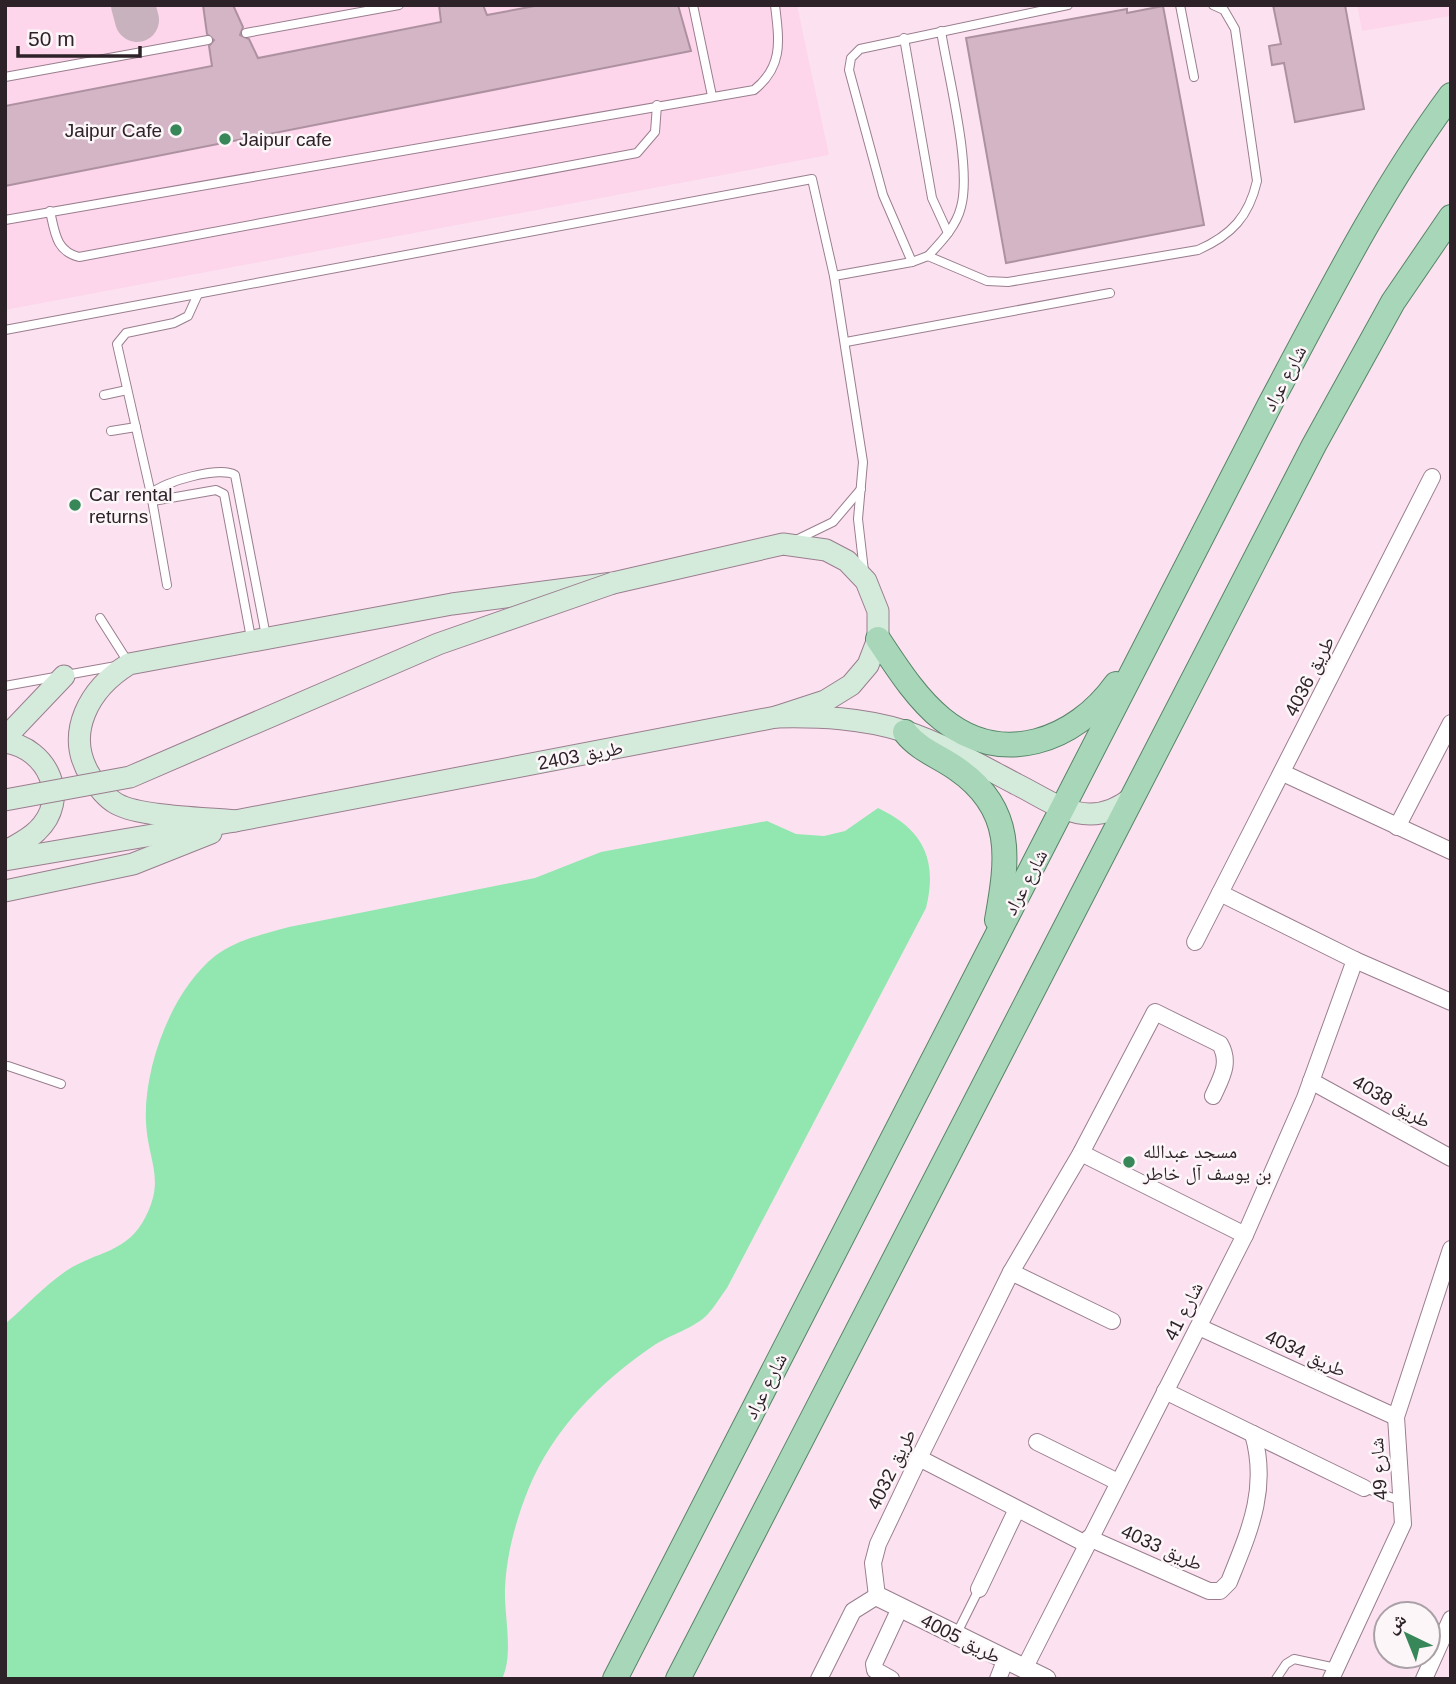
<svg xmlns="http://www.w3.org/2000/svg" width="1456" height="1684" viewBox="0 0 1456 1684" font-family="Helvetica,'Noto Naskh Arabic',sans-serif">
<style>
.built{fill:#fdd6ec}
.water{fill:#92e6af}
.lines{fill:none;stroke-linecap:round;stroke-linejoin:round}
.taxiway{stroke:#c8b2be;stroke-width:44}
.building{fill:#d3b5c6;stroke:#ae91a1;stroke-width:2}
.service-casing{stroke:#9a7e8e;stroke-width:10}
.minor-casing{stroke:#9a7e8e;stroke-width:18}
.tertiary-casing{stroke:#9a7e8e;stroke-width:21}
.secondary-casing{stroke:#9a7e8e;stroke-width:23}
.primary-casing{stroke:#588568;stroke-width:26}
.service{stroke:#fff;stroke-width:8}
.minor{stroke:#fff;stroke-width:16}
.tertiary{stroke:#fff;stroke-width:19}
.secondary{stroke:#d4ebdc;stroke-width:21}
.primary{stroke:#a8d6b9;stroke-width:24}
.secondary-bridge-casing{stroke:#9a7e8e;stroke-width:23;stroke-linecap:butt}
.secondary-bridge{stroke:#d4ebdc;stroke-width:21}
.poi-dot{fill:#378758;stroke:#fcf6f9;stroke-width:2.5}
.labels{text-anchor:middle;stroke-width:5;stroke-linejoin:round;paint-order:stroke}
.poi-label{font-size:19px;fill:#2e2229;stroke:#fcf6f9;text-anchor:start}
.street-label{font-size:19px;fill:#2e2229;stroke:#fcf6f9}
</style>
<rect width="100%" height="100%" fill="#fce2f1"/>
<g class="built">
<path d="M5 5H797L829 155 5 310Z"/>
<path d="M1357 5H1451V16L1362 31Z"/>
</g>
<path class="water" d="M878 808C923 829 938 860 926 908L727 1288C721 1296 715 1306 708 1314 695 1328 669 1335 653 1346 599 1383 553 1429 528 1490 516 1520 506 1556 505 1589 504 1616 514 1654 502 1679H5V1324C25 1307 44 1286 66 1271 98 1250 127 1254 146 1216 165 1178 148 1161 146 1123 143 1069 171 991 215 956 236 940 264 934 289 927L535 878 601 852 767 821 796 834 824 836 845 831Z"/>
<g class="lines">
<path class="taxiway" d="M133 5 137 20"/>
</g>
<g class="building">
<path d="M203 5H233L243 27 240 35 249 39 258 58 441 22 439 5H483L487 15 540 5H678L691 51 5 186V106L212 66 209 46 214 40 207 34Z"/>
<path d="M1273 5H1345L1364 109 1295 122 1284 63 1272 65 1269 46 1281 44Z"/>
<path d="M1163 6 1204 225 1006 263 966 38 1127 9V13Z"/>
</g>
<g class="lines">
<defs>
<g id="service">
<path d="M693 5 712 96"/>
<path d="M1180 5 1194 77"/>
<path d="M246 33 399 5"/>
<path d="M904 38 932 198 948 233"/>
<path d="M5 77 208 40"/>
<path d="M50 211C55 233 56 251 79 257L637 153 655 132 657 105"/>
<path d="M5 220 754 90C784 66 779 40 775 5"/>
<path d="M928 256C941 242 956 227 961 207 972 167 948 75 941 31"/>
<path d="M912 262 883 195 849 70 851 58 860 49 1068 5"/>
<path d="M834 276 912 262 928 256 987 281 1008 282 1198 250C1232 235 1249 216 1257 181L1235 29 1224 10 1213 5"/>
<path d="M5 330 812 179 834 276 863 462 858 519 864 571"/>
<path d="M846 342 1110 293"/>
<path d="M104 395 127 390"/>
<path d="M111 431 136 427"/>
<path d="M151 494C163 481 221 466 235 475L266 636"/>
<path d="M153 501 216 490 224 494 251 638"/>
<path d="M798 539 833 522 861 489"/>
<path d="M167 585 151 494 117 344 126 333 174 323 188 316 198 294"/>
<path d="M100 618 128 662"/>
<path d="M5 686 116 666"/>
<path d="M8 1066 61 1084"/>
<path d="M1364 1488 1402 1501"/>
<path d="M957 1633 979 1589"/>
<path d="M1276 1679 1286 1664 1294 1659 1336 1668"/>
</g>
<g id="minor">
<path d="M1432 477 1220 893 1355 960 1451 1002"/>
<path d="M1283 773 1451 851"/>
<path d="M1397 827 1451 723"/>
<path d="M1195 942 1220 893"/>
<path d="M1311 1081 1451 1158"/>
<path d="M1081 1153 1245 1235"/>
<path d="M1011 1272 1112 1321"/>
<path d="M1199 1327 1396 1417"/>
<path d="M1165 1391 1364 1488"/>
<path d="M1037 1442 1118 1482"/>
<path d="M919 1458 1086 1544"/>
<path d="M1089 1538 1209 1591H1220L1229 1582C1249 1532 1269 1489 1253 1434"/>
<path d="M979 1589 1017 1509"/>
<path d="M1024 1669 1245 1235 1305 1098 1355 960"/>
<path d="M819 1679 853 1611 877 1596 873 1563 878 1544 919 1458 1011 1272 1081 1153 1155 1012 1220 1044C1231 1063 1221 1078 1213 1096"/>
<path d="M891 1679 875 1670 874 1664 900 1608"/>
<path d="M998 1679 1005 1661"/>
<path d="M1331 1679 1403 1524 1396 1417 1451 1249"/>
<path d="M1424 1679 1451 1619"/>
</g>
<path id="tertiary" d="M877 1596 1046 1679"/>
<g id="secondary">
<path d="M5 738 64 676"/>
<path d="M5 742C48 748 71 799 37 831 28 840 16 845 5 852"/>
<path d="M235 821C206 818 141 817 117 804 106 798 98 787 91 777 63 733 90 688 129 664L452 604 613 583 783 544 826 550 847 561 866 581 878 611V639L868 665 851 685 825 701 776 717"/>
<path d="M5 860 235 821 776 717C820 716 862 718 904 731 943 744 980 765 1016 784 1039 795 1064 814 1090 814 1107 814 1121 807 1134 796"/>
<path d="M5 891 133 864 211 833"/>
</g>
<g id="primary">
<path d="M878 639C896 666 916 698 942 719 1002 768 1075 741 1116 684"/>
<path d="M905 732C919 750 939 756 957 769 1015 809 1008 859 997 920"/>
<path d="M615 1679 1270 404C1326 299 1380 191 1451 95"/>
<path d="M678 1679 1314 445 1393 302 1451 217"/>
</g>
</defs>
<use href="#service" class="service-casing"/>
<use href="#minor" class="minor-casing"/>
<use href="#tertiary" class="tertiary-casing"/>
<use href="#secondary" class="secondary-casing"/>
<use href="#primary" class="primary-casing"/>
<use href="#service" class="service"/>
<use href="#minor" class="minor"/>
<use href="#tertiary" class="tertiary"/>
<use href="#secondary" class="secondary"/>
<use href="#primary" class="primary"/>
<defs>
<path id="secondary-bridge" d="M5 800 130 777 438 644 613 583"/>
</defs>
<use href="#secondary-bridge" class="secondary-bridge-casing"/>
<use href="#secondary-bridge" class="secondary-bridge"/>
</g>
<g class="poi-dot">
<circle cx="176" cy="130" r="7"/>
<circle cx="225" cy="139" r="7"/>
<circle cx="75" cy="505" r="7"/>
<circle cx="1129" cy="1162" r="7"/>
</g>
<g class="labels">
<g class="poi-label">
<text x="162" y="137" text-anchor="end">Jaipur Cafe</text>
<text x="239" y="146">Jaipur cafe</text>
<text x="89" y="501">Car rental<tspan x="89" dy="22">returns</tspan></text>
<text x="1143" y="1158">مسجد عبدالله<tspan x="1143" dy="22">بن يوسف آل خاطر</tspan></text>
</g>
<g class="street-label">
<text transform="translate(1284 378) rotate(-62)" y="7">شارع عراد</text>
<text transform="translate(1309 676) rotate(-63)" y="7">طريق 4036</text>
<text transform="translate(580 755) rotate(-11)" y="7">طريق 2403</text>
<text transform="translate(1025 882) rotate(-62)" y="7">شارع عراد</text>
<text transform="translate(1392 1101) rotate(30)" y="7">طريق 4038</text>
<text transform="translate(1183 1311) rotate(-63)" y="7">شارع 41</text>
<text transform="translate(1306 1353) rotate(25)" y="7">طريق 4034</text>
<text transform="translate(765 1386) rotate(-63)" y="7">شارع عراد</text>
<text transform="translate(891 1469) rotate(-64)" y="7">طريق 4032</text>
<text transform="translate(1378 1469) rotate(-94)" y="7">شارع 49</text>
<text transform="translate(1162 1547) rotate(24)" y="7">طريق 4033</text>
<text transform="translate(961 1638) rotate(27)" y="7">طريق 4005</text>
</g>
</g>
<rect width="1456" height="1684" fill="none" stroke="#2e2229" stroke-width="14"/>
<g transform="translate(1407 1635) rotate(317)"><circle r="33" fill="#fcf6f9" stroke="#aaa1a6" stroke-width="2"/>
<path d="M0-5L12 26L0 18L-12 26Z" fill="#378758"/>
<text y="-10" font-size="19" font-weight="bold" text-anchor="middle" fill="#2e2229">ش</text>
</g>
<path d="M18 46v10h122v-10" fill="none" stroke="#2e2229" stroke-width="3.5"/>
<text x="28" y="46" font-size="21" fill="#2e2229" stroke="#fcf6f9" stroke-width="5" paint-order="stroke">50 m</text>
</svg>
